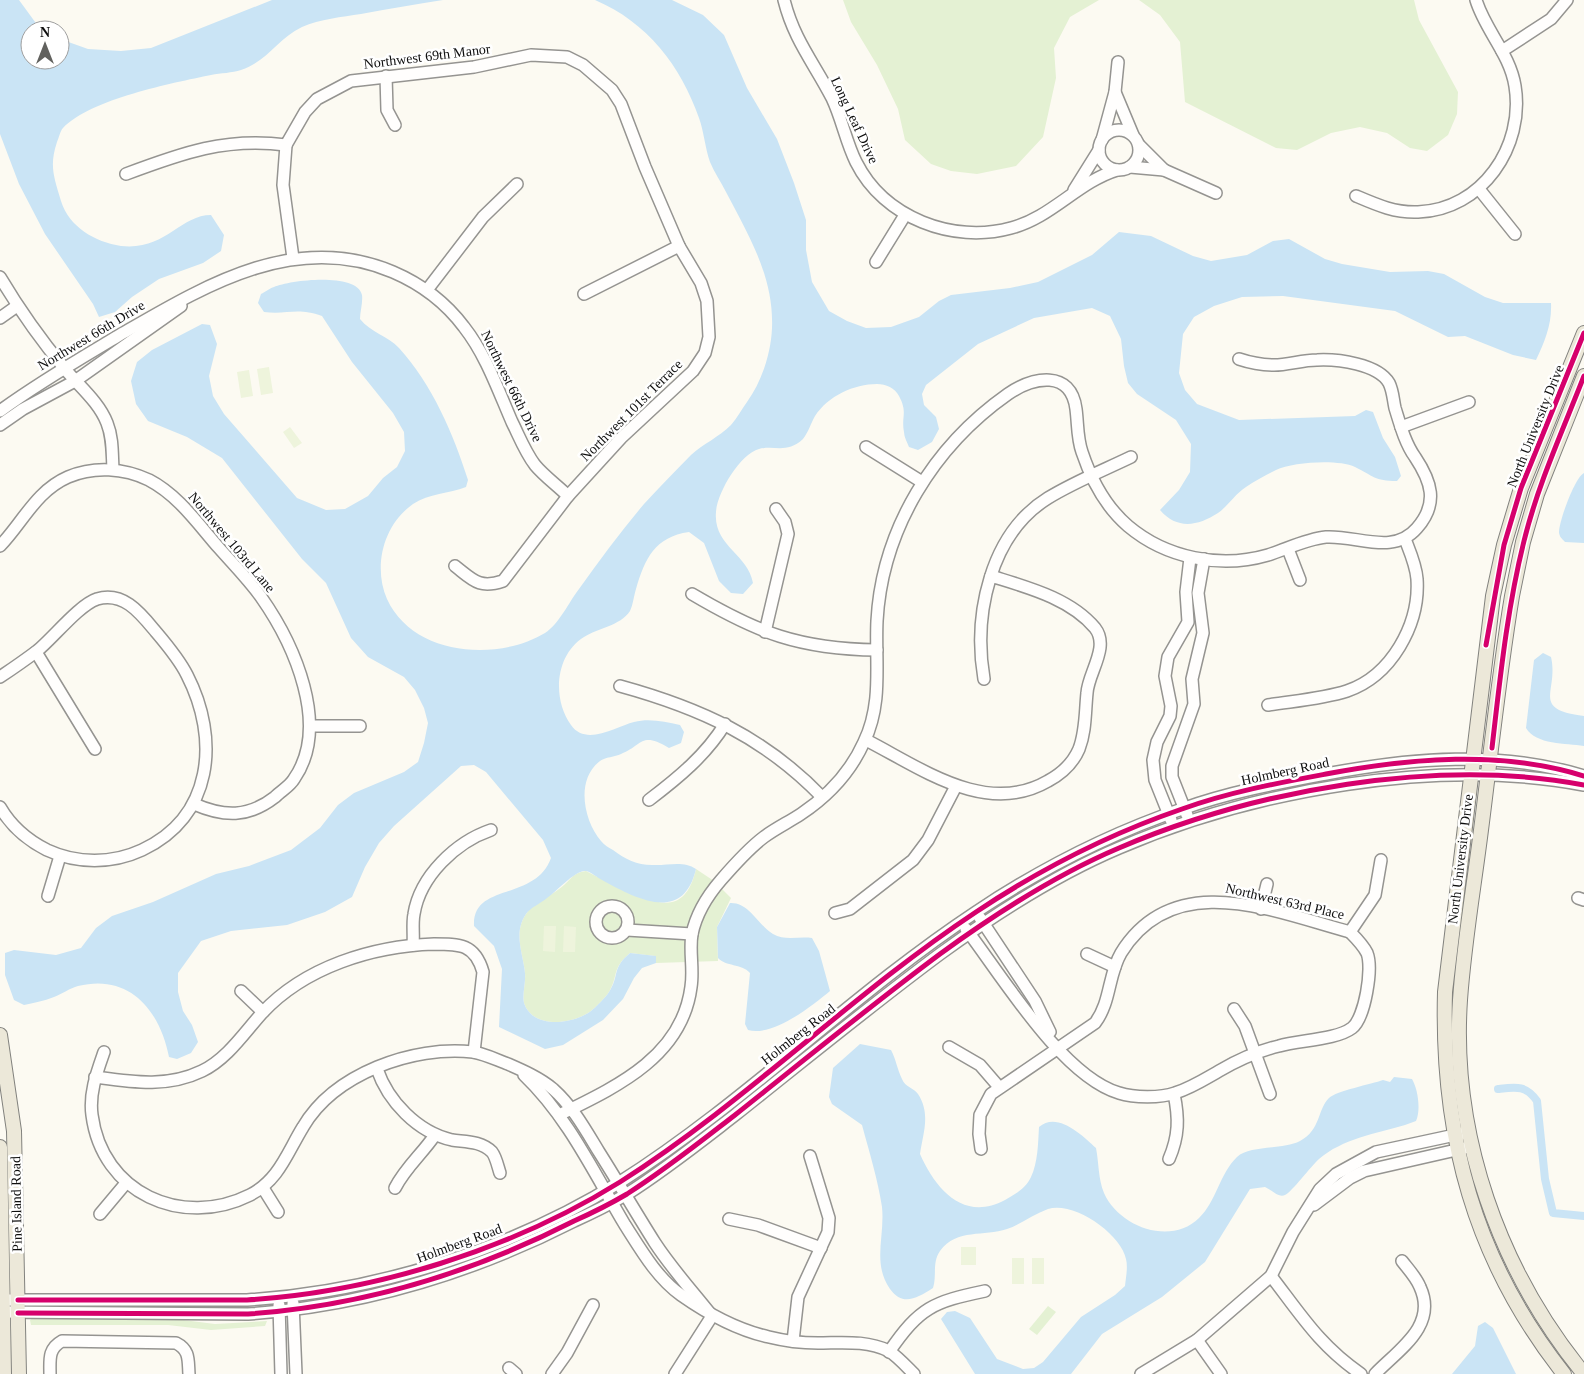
<svg xmlns="http://www.w3.org/2000/svg" width="1584" height="1374" viewBox="0 0 1584 1374" font-family="Georgia,serif">
<style>
.green{fill:#e4f1d3}
.pitch{fill:#eef4dc}
.water{fill:#cae4f5}
.lines{fill:none;stroke-linecap:round;stroke-linejoin:round}
.canal{stroke:#cae4f5;stroke-width:8}
.minor-casing{stroke:#959491;stroke-width:14}
.major-casing{stroke:#82827e;stroke-width:16}
.minor{stroke:#fffefd;stroke-width:11}
.major{stroke:#ece8d9;stroke-width:14}
.cycleway-casing{stroke:#fff;stroke-width:8}
.cycleway{stroke:#d6006c;stroke-width:5}
.labels{text-anchor:middle;stroke-width:5;stroke-linejoin:round;paint-order:stroke}
.street-label{font-size:14px;fill:#0e0e0e;stroke:#fff}
</style>
<rect width="100%" height="100%" fill="#fcfaf2"/>
<g class="green">
<path d="M843 0H1099L1070 17 1054 48 1056 78 1043 137 1016 166 977 174 951 171 931 164 905 140 898 109 877 65 851 22Z"/>
<path d="M1139 0H1414L1419 20 1458 92 1457 114 1448 135 1427 151 1410 148 1387 133 1360 127 1331 133 1297 150 1276 148 1185 102 1180 42 1160 15Z"/>
<path d="M696 869 714 881 731 898 717 927 718 961 656 963 655 956 630 953C611 969 619 975 609 992 605 998 596 1007 591 1011 574 1024 533 1030 524 1003 522 995 526 982 525 973 523 953 513 933 526 914 532 904 550 896 559 889 571 881 571 873 586 871 601 879 616 886 632 893 664 907 686 911 696 869Z"/>
<path d="M1048 1306 1056 1312 1037 1335 1029 1329Z"/>
<path d="M33 1318 175 1319 215 1324 267 1321 265 1326 211 1330 168 1325H31L30 1320Z"/>
</g>
<g class="pitch">
<path d="M269 367 273 393 261 395 257 369Z"/>
<path d="M249 370 253 396 241 398 237 372Z"/>
<path d="M290 427 302 443 294 448 283 432Z"/>
<path d="M544 926H556L555 952 543 951Z"/>
<path d="M564 926 576 927 575 952H563Z"/>
<rect x="961" y="1247" width="15" height="18"/>
<rect x="1012" y="1258" width="12" height="26"/>
<rect x="1032" y="1258" width="12" height="26"/>
</g>
<g class="water">
<path d="M0 0H19L38 26 45 30H30V60H60V39L88 49 121 51 151 48 272 0H443C416 4 388 9 361 14 342 17 320 19 302 27 277 39 268 61 241 70 232 73 221 73 211 75 172 83 91 99 63 128 60 131 59 138 57 142 49 166 54 177 61 201 69 227 95 242 121 246 165 251 180 215 211 215L224 235 221 251 203 263 159 279 132 297 115 312 99 317 93 304 45 234 19 184 0 134Z"/>
<path d="M595 0H672L703 15 724 35 747 88 777 139 794 183 806 220V250L812 282 829 311 847 321 866 328 891 327 919 317 939 301 951 295 1010 288 1038 282 1092 255 1119 232 1151 236 1193 256 1211 261 1247 255 1273 241 1289 239 1325 259 1342 264 1390 272 1428 271 1444 274 1485 297 1503 303H1551C1552 324 1545 341 1536 360L1513 355 1465 336 1448 337 1395 311 1283 296 1242 297 1214 306 1194 317 1183 334 1179 373 1185 390 1197 404 1239 420 1355 416 1366 410 1373 412 1383 438 1395 457 1401 476 1397 481C1374 481 1374 476 1355 467 1338 459 1293 462 1276 470 1266 475 1255 481 1246 487 1235 494 1228 506 1218 513 1198 526 1177 530 1160 510L1179 490 1190 472 1191 444 1176 420 1137 394 1128 383 1124 366 1121 339 1110 316 1092 308 1034 318 978 344 926 385 922 394 924 405 936 417 939 429 932 442 918 450 909 447C907 442 904 437 904 432 901 416 908 413 899 396 895 388 886 384 877 384 854 384 828 396 815 416 811 423 808 433 803 439 787 454 775 445 759 449 740 454 717 493 716 512 713 546 748 554 753 583L743 594 731 593 719 581 704 543 689 532C655 537 645 558 636 589 634 595 633 605 630 611 620 626 598 628 584 637 555 655 552 699 571 725 586 747 617 726 634 722 650 718 665 722 680 725L684 732 681 743 669 748C641 731 643 745 621 754 615 757 605 757 600 761 575 780 584 821 601 841 604 845 609 848 613 850 625 859 637 865 652 865 667 866 683 860 696 869 683 924 637 899 602 880 598 878 591 872 586 871 576 869 556 892 547 898 541 903 530 908 526 914 513 933 523 953 525 973 526 982 522 995 524 1003 533 1030 574 1024 591 1011 596 1007 605 998 609 992 620 975 611 969 630 953L656 956V963L642 968 634 978 623 999 603 1020 563 1045 545 1049 499 1027 502 969 494 946 474 926C472 882 535 902 551 858L543 840 486 772 474 765 461 766 394 826 379 843 365 867 352 897 325 912 287 925 231 931 201 941 178 973V992L183 1011 192 1025 198 1042 191 1053 177 1059 169 1057C160 1011 130 973 78 986 70 988 62 994 54 997 44 1001 33 1003 24 1005L14 1000 5 975V953L14 950 56 955 81 948 96 928 112 916 153 902 216 874 249 866 291 850 320 828 338 805 354 793 404 772 418 762 424 743 428 723 424 708 415 690 404 677 368 657 351 638 326 583 302 559 222 458 187 437 148 421 136 404 131 381 137 362 152 350 202 324 210 325 217 344 209 376 213 396 224 414 297 498 326 510 345 509 368 496 383 478 397 467 405 451 404 432 393 413 352 362 322 316C297 307 287 315 264 312L258 303 261 294C265 292 270 288 274 287 290 280 357 272 362 295 363 302 360 312 360 319 370 332 388 336 399 348 432 384 454 435 468 480L466 487C449 494 429 493 413 504 383 525 373 567 387 599 413 656 497 662 545 633 559 624 569 602 579 589 600 560 621 531 644 504 659 488 675 471 691 455 703 444 719 437 731 425 737 418 742 409 747 402 762 381 771 353 772 328 774 277 749 236 726 192 721 182 714 172 710 162 705 148 704 132 699 118 681 66 647 22 595 0Z"/>
<path d="M1584 473V543L1565 542C1562 539 1559 536 1559 532 1559 521 1575 477 1584 473Z"/>
<path d="M1543 653 1551 657C1559 692 1530 709 1584 716V746C1566 743 1536 745 1526 728L1534 660Z"/>
<path d="M730 903C749 902 758 925 773 934 785 941 799 936 812 938L819 951 830 991C812 1006 773 1037 748 1030L745 1024 750 973C741 963 726 967 718 958L717 927Z"/>
<path d="M860 1044 891 1050C896 1059 897 1069 902 1079 905 1087 914 1088 918 1094 931 1114 923 1133 920 1154 936 1190 964 1222 1005 1200 1016 1194 1026 1188 1031 1177 1038 1162 1038 1143 1039 1127 1057 1111 1082 1135 1096 1148 1099 1163 1098 1178 1104 1193 1119 1227 1171 1246 1199 1218 1216 1202 1220 1173 1237 1157 1250 1145 1283 1150 1300 1141 1321 1130 1317 1110 1329 1098 1336 1091 1372 1084 1383 1080L1390 1082 1394 1077 1412 1079C1418 1089 1421 1110 1416 1121L1405 1125C1377 1133 1342 1139 1319 1159 1311 1166 1292 1192 1285 1195 1278 1198 1272 1190 1265 1187L1250 1189 1205 1262 1162 1297 1102 1334 1071 1374H975L941 1319 947 1312 955 1311 970 1318 997 1359 1023 1369 1034 1368 1043 1362 1081 1317 1115 1295 1125 1286C1126 1277 1128 1267 1126 1259 1121 1234 1074 1201 1048 1209 1034 1214 1021 1224 1007 1229 984 1237 957 1228 940 1251 932 1262 937 1276 933 1288 917 1298 903 1307 890 1289 872 1263 885 1237 882 1207 878 1180 869 1151 862 1125L832 1104 829 1097 833 1068Z"/>
<path d="M1485 1322 1493 1328 1516 1374H1452L1475 1346 1478 1326Z"/>
</g>
<g class="lines">
<path class="canal" d="M1498 1089C1516 1087 1526 1085 1537 1101L1545 1179 1553 1213 1584 1216"/>
<defs>
<g id="minor">
<path d="M784 0C794 40 814 63 832 98 842 119 846 142 856 162 884 218 953 244 1011 228 1051 218 1078 182 1117 170"/>
<path d="M1502 51 1551 19 1567 0"/>
<path d="M386 76 387 110 395 125"/>
<path d="M1115 92 1133 135"/>
<circle cx="1119" cy="150" r="20"/>
<path d="M1102 140 1115 92 1118 62"/>
<path d="M286 145 283 185 293 258"/>
<path d="M1139 145 1164 170"/>
<path d="M1130 167 1164 170 1216 193"/>
<path d="M126 174C182 153 226 137 286 145L305 112 317 99 351 81 474 67 531 55 567 57 583 65 612 90 621 104 645 167 679 246 701 283 707 301 709 337 705 353 693 371 621 438 568 496 503 581C479 589 473 580 455 566"/>
<path d="M1479 189 1515 234"/>
<path d="M1074 190 1099 150"/>
<path d="M1356 196C1377 205 1395 213 1418 212 1482 210 1525 146 1515 86 1510 54 1485 30 1476 0"/>
<path d="M876 262 905 215"/>
<path d="M0 277C19 309 41 340 65 369 79 386 99 402 107 423 113 438 112 453 113 469"/>
<path d="M427 290 483 217 517 184"/>
<path d="M584 294 679 246"/>
<path d="M0 318 17 306"/>
<path d="M0 411C38 383 78 360 118 336 203 287 294 230 393 272 421 284 446 303 464 327 486 355 498 390 512 422 519 436 525 452 535 465 544 476 558 486 568 496"/>
<path d="M0 425 23 409 75 381 181 306"/>
<path d="M1401 427 1469 402"/>
<path d="M866 447 922 482"/>
<path d="M0 546C23 522 36 491 68 477 94 466 124 468 149 480 178 495 198 524 219 548 233 564 248 579 261 597 294 644 331 726 294 779 290 786 281 791 275 797 248 818 224 817 194 804"/>
<path d="M1288 549 1300 580"/>
<path d="M692 594C758 633 799 649 877 650"/>
<path d="M765 632 788 534 785 522 776 509"/>
<path d="M36 652 95 749"/>
<path d="M0 677C12 669 25 660 37 651 53 638 79 605 97 599 124 591 141 614 156 632 167 645 179 659 187 675 220 739 213 817 142 850 112 864 77 864 47 850 27 840 11 826 0 807"/>
<path d="M984 679C973 615 990 534 1048 498 1074 482 1104 470 1131 457"/>
<path d="M620 686C700 708 764 737 822 797"/>
<path d="M1268 705C1293 701 1322 699 1347 691 1391 676 1420 625 1417 579 1416 565 1410 552 1405 539"/>
<path d="M311 726H360"/>
<path d="M866 740C921 768 986 817 1048 781 1061 774 1073 763 1079 749 1086 731 1085 712 1087 693 1088 673 1110 647 1095 628 1070 598 1026 587 991 576"/>
<path d="M649 800C678 778 706 755 725 724"/>
<path d="M1187 815 1172 777V766L1194 704 1192 679 1203 633 1198 593 1204 559"/>
<path d="M1171 820 1155 780 1153 760 1157 742 1170 716 1171 706 1165 676 1168 657 1188 622 1186 592 1190 558"/>
<path d="M48 896 60 856"/>
<path d="M1578 898 1584 900"/>
<circle cx="612" cy="922" r="16"/>
<path d="M1261 909 1267 884"/>
<path d="M835 913 850 909 913 860 928 840 956 786"/>
<path d="M980 918 1035 1001 1050 1032"/>
<path d="M966 929C1002 976 1062 1076 1119 1093 1134 1098 1161 1098 1175 1093 1191 1088 1205 1079 1219 1071 1238 1060 1258 1051 1279 1046 1299 1040 1336 1040 1352 1028 1365 1018 1373 968 1367 953 1363 945 1356 938 1350 932"/>
<path d="M627 930 692 934"/>
<path d="M1350 932 1375 895 1381 860"/>
<path d="M413 945C414 935 412 924 414 914 420 876 456 842 491 830"/>
<path d="M1087 954 1115 967"/>
<path d="M241 991 263 1012"/>
<path d="M1234 1009 1245 1026 1270 1094"/>
<path d="M949 1047 980 1065 999 1087"/>
<path d="M104 1052C97 1072 89 1093 92 1115 102 1193 182 1229 250 1195 279 1180 287 1153 303 1127 334 1074 413 1045 473 1052 485 1054 497 1060 508 1064 524 1071 540 1078 553 1089 573 1107 585 1129 599 1152 618 1182 636 1213 655 1243 672 1269 693 1292 712 1316"/>
<path d="M377 1069C388 1101 417 1132 452 1140 466 1142 481 1141 492 1152 496 1157 498 1167 500 1173"/>
<path d="M524 1075C568 1117 594 1173 625 1225 641 1250 657 1278 681 1295 708 1314 737 1330 769 1337 785 1341 802 1343 818 1343 842 1343 866 1340 889 1351 898 1357 906 1366 914 1374"/>
<path d="M95 1077C132 1082 167 1088 202 1071 227 1059 244 1033 262 1013 305 967 372 946 434 944 460 944 475 944 483 972L474 1052"/>
<path d="M559 1115C616 1087 682 1057 691 987 694 969 689 951 692 934 696 915 708 895 721 880 734 865 748 849 764 837 776 828 789 822 801 814 828 796 851 771 864 742 883 703 875 662 877 621 882 529 934 446 1008 394 1033 377 1071 369 1076 409 1078 424 1077 438 1082 452 1091 479 1106 507 1128 526 1166 558 1220 569 1268 555 1287 549 1306 539 1326 537 1357 535 1393 556 1417 528 1439 503 1431 481 1415 457 1405 443 1400 424 1395 408 1393 399 1393 391 1389 383 1378 364 1338 359 1317 360 1302 360 1288 365 1274 365 1261 365 1251 363 1239 359"/>
<path d="M981 1149 979 1134 980 1115 991 1094 1095 1023C1111 1002 1108 975 1121 953 1174 867 1275 912 1350 932"/>
<path d="M1169 1159C1179 1136 1179 1118 1174 1094"/>
<path d="M263 1188 278 1212"/>
<path d="M395 1188C405 1168 422 1154 435 1135"/>
<path d="M1314 1205 1350 1178 1364 1171 1465 1148"/>
<path d="M100 1214 126 1183"/>
<path d="M729 1219 758 1225 821 1248"/>
<path d="M1271 1276C1301 1315 1320 1346 1361 1374"/>
<path d="M0 1300H247C374 1292 511 1250 620 1182 746 1102 852 994 976 912 1039 870 1109 834 1182 809 1229 792 1278 783 1326 774 1411 758 1500 750 1584 776"/>
<path d="M293 1303 296 1374"/>
<path d="M279 1305 281 1374"/>
<path d="M0 1312 248 1314C362 1306 472 1273 574 1221 592 1213 610 1204 627 1194 665 1170 700 1142 735 1115 803 1061 870 1006 940 954 995 914 1055 875 1119 848 1255 790 1437 757 1584 785"/>
<path d="M1197 1340 1221 1374"/>
<path d="M793 1341 798 1297 828 1232 829 1218 810 1156"/>
<path d="M889 1352C920 1307 933 1302 985 1291"/>
<path d="M509 1368 516 1374"/>
<path d="M50 1374C50 1359 48 1349 62 1341L176 1343C190 1350 188 1360 189 1374"/>
<path d="M552 1374 567 1353 593 1305"/>
<path d="M675 1374 712 1316"/>
<path d="M1141 1374 1197 1340 1271 1276 1293 1232 1320 1189 1336 1174 1376 1152 1469 1132"/>
<path d="M1375 1374C1398 1350 1438 1326 1420 1287 1416 1277 1408 1269 1402 1261"/>
</g>
<g id="major">
<path d="M0 1035 14 1131 19 1374"/>
<path d="M0 1147 4 1374"/>
<path d="M1564 1374C1474 1260 1441 1136 1445 992L1493 596 1504 545 1521 488 1584 333"/>
<path d="M1584 1374C1499 1270 1451 1135 1460 1000 1464 943 1474 886 1481 830 1491 752 1499 674 1512 596L1523 542 1537 494 1584 376"/>
</g>
</defs>
<use href="#minor" class="minor-casing"/>
<use href="#major" class="major-casing"/>
<use href="#minor" class="minor"/>
<use href="#major" class="major"/>
<defs>
<g id="cycleway">
<path d="M1486 645 1504 545 1521 488 1584 333"/>
<path d="M1492 748C1500 679 1507 609 1524 541 1538 484 1563 430 1584 376"/>
<path d="M18 1300H247C374 1292 511 1250 620 1182 746 1102 852 994 976 912 1039 870 1109 834 1182 809 1229 792 1278 783 1326 774 1411 758 1500 750 1584 776"/>
<path d="M18 1313 248 1314C362 1306 472 1273 574 1221 592 1213 610 1204 627 1194 665 1170 700 1142 735 1115 803 1061 870 1006 940 954 995 914 1055 875 1119 848 1255 790 1437 757 1584 785"/>
</g>
</defs>
<use href="#cycleway" class="cycleway-casing"/>
<use href="#cycleway" class="cycleway"/>
</g>
<g class="labels">
<g class="street-label">
<text transform="translate(427 56) rotate(-7)" y="5">Northwest 69th Manor</text>
<text transform="translate(855 120) rotate(65)" y="5">Long Leaf Drive</text>
<text transform="translate(91 335) rotate(-31)" y="5">Northwest 66th Drive</text>
<text transform="translate(512 386) rotate(64)" y="5">Northwest 66th Drive</text>
<text transform="translate(631 410) rotate(-45)" y="5">Northwest 101st Terrace</text>
<text transform="translate(1535 426) rotate(-68)" y="5">North University Drive</text>
<text transform="translate(232 542) rotate(50)" y="5">Northwest 103rd Lane</text>
<text transform="translate(1285 771) rotate(-12)" y="5">Holmberg Road</text>
<text transform="translate(1460 859) rotate(-83)" y="5">North University Drive</text>
<text transform="translate(1285 901) rotate(13)" y="5">Northwest 63rd Place</text>
<text transform="translate(798 1034) rotate(-38)" y="5">Holmberg Road</text>
<text transform="translate(16 1204) rotate(-91)" y="5">Pine Island Road</text>
<text transform="translate(459 1243) rotate(-20)" y="5">Holmberg Road</text>
</g>
</g>
<g transform="translate(45 45)"><circle r="24" fill="#ffffff" stroke="#9f9f9f"/>
<path d="M0-4L9 19L0 12L-9 19Z" fill="#61615e"/>
<text y="-8" font-size="14" font-weight="bold" text-anchor="middle" fill="#0e0e0e">N</text>
</g>
</svg>
